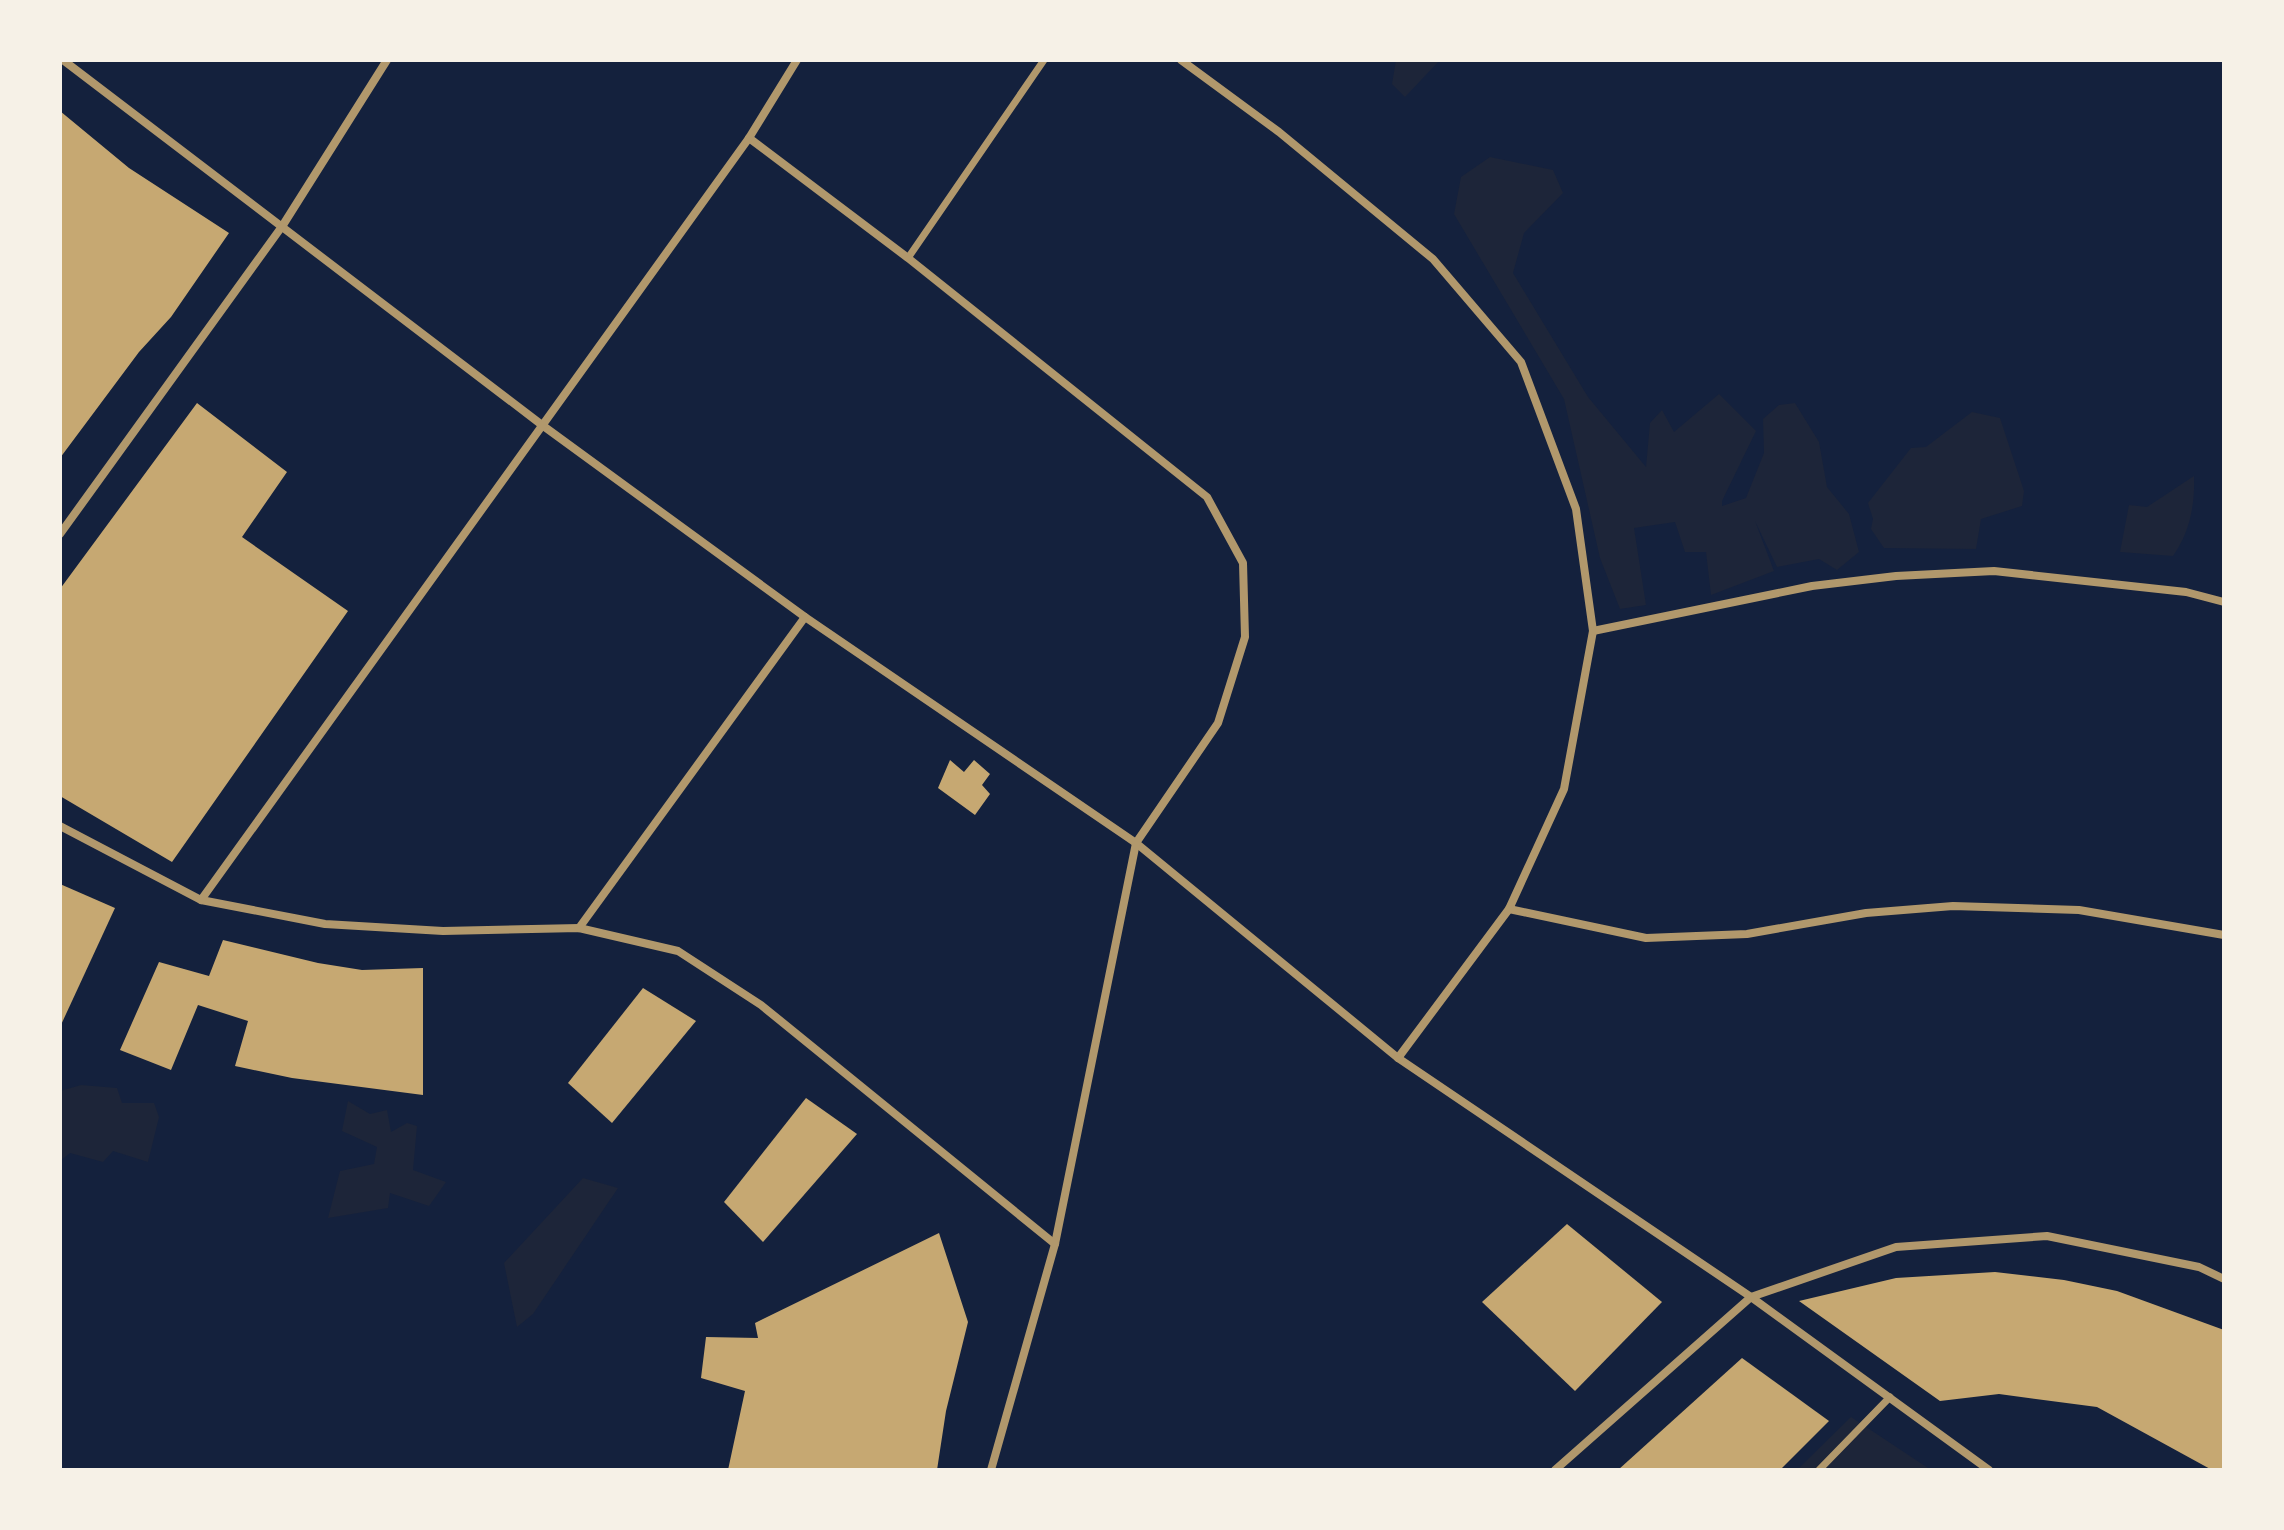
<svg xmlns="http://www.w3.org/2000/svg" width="2284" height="1530" viewBox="0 0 2284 1530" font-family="Arial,sans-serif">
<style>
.green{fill:#1d2539}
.building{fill:#c6a872}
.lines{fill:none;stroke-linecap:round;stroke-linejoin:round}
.pedestrian{stroke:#b1986c;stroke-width:7}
.minor{stroke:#b1986c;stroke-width:8}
</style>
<rect width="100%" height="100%" fill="#14213d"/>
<g class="green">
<path d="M1396 60H1440L1405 97 1392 84Z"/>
<path d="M1490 157 1553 170 1563 193 1524 233 1513 273 1588 397 1646 467 1650 423 1662 410 1674 432 1719 394 1756 431 1722 501V506L1746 498 1764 453 1763 419 1779 405 1795 403 1819 442 1827 487 1849 514 1859 552 1837 570 1819 559 1777 567 1755 521 1774 571 1711 595 1706 552H1685L1675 522 1634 528 1646 605 1620 609 1600 558 1564 399 1454 214 1461 177Z"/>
<path d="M1972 412 2000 418 2024 491 2022 506 1981 519 1976 549 1884 548 1871 529 1873 519 1868 503 1911 448 1926 447Z"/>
<path d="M2194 476C2195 505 2190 532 2173 556L2120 552 2129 505 2147 507Z"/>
<path d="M81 1085 117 1088 122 1103H154L159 1117 148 1162 113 1151 103 1162 70 1153 60 1161V1091Z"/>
<path d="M348 1101 370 1114 387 1110 391 1132 407 1123 417 1126 413 1170 446 1182 429 1206 390 1193 388 1208 328 1218 340 1171 374 1164 377 1147 342 1131Z"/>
<path d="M583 1178 618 1188 533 1314 517 1327 504 1263Z"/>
<path d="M1851 1417 1931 1470H1797Z"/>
</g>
<g class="building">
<path d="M60 111 129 168 229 233 171 317 139 352 60 458Z"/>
<path d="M197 403 287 472 242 537 348 611 172 862 60 796V589Z"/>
<path d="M950 760 964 772 974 760 990 774 982 785 990 794 975 815 938 788Z"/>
<path d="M60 884 115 908 60 1027Z"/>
<path d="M223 940 318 963 362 970 423 968V1095L292 1078 235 1066 248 1021 198 1005 171 1070 120 1050 159 962 209 976Z"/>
<path d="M643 988 696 1021 612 1123 568 1083Z"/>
<path d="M806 1098 857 1134 763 1242 724 1202Z"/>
<path d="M1567 1224 1662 1302 1575 1391 1482 1302Z"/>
<path d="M939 1233 968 1322 946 1411 937 1470H728L745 1391 701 1378 706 1337 758 1338 755 1323Z"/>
<path d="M1995 1272 2064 1280 2117 1291 2224 1330V1470H2212L2097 1407 1999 1394 1940 1401 1799 1301 1896 1278Z"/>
<path d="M1742 1358 1829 1421 1780 1470H1618Z"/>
</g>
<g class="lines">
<g class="pedestrian">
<path d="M908 258 1044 60"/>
<path d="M1819 1470 1890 1397"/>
</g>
<g class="minor">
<path d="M63 60 542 425 805 617 1136 843 1398 1058 1751 1297 1989 1470"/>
<path d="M1181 60 1279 132 1433 259 1521 362 1576 509 1593 631 1564 789 1509 909 1398 1058"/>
<path d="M749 138 908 258 1207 497 1243 563 1245 637 1218 723 1136 843 1055 1244 991 1470"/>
<path d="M60 534 283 225 387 60"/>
<path d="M1593 631 1812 586 1896 576 1994 571 2186 592 2224 602"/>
<path d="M60 826 201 900 325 924 443 931 579 928 678 951 761 1005 1055 1244"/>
<path d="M201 900 749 138 797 60"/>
<path d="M1509 909 1646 938 1747 934 1866 913 1953 906 2079 910 2224 935"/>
<path d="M579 928 805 617"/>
<path d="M1555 1470 1751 1297 1896 1247 2047 1236 2199 1267 2224 1279"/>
</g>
</g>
<rect width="2284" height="1530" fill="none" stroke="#f6f1e7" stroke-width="124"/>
</svg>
